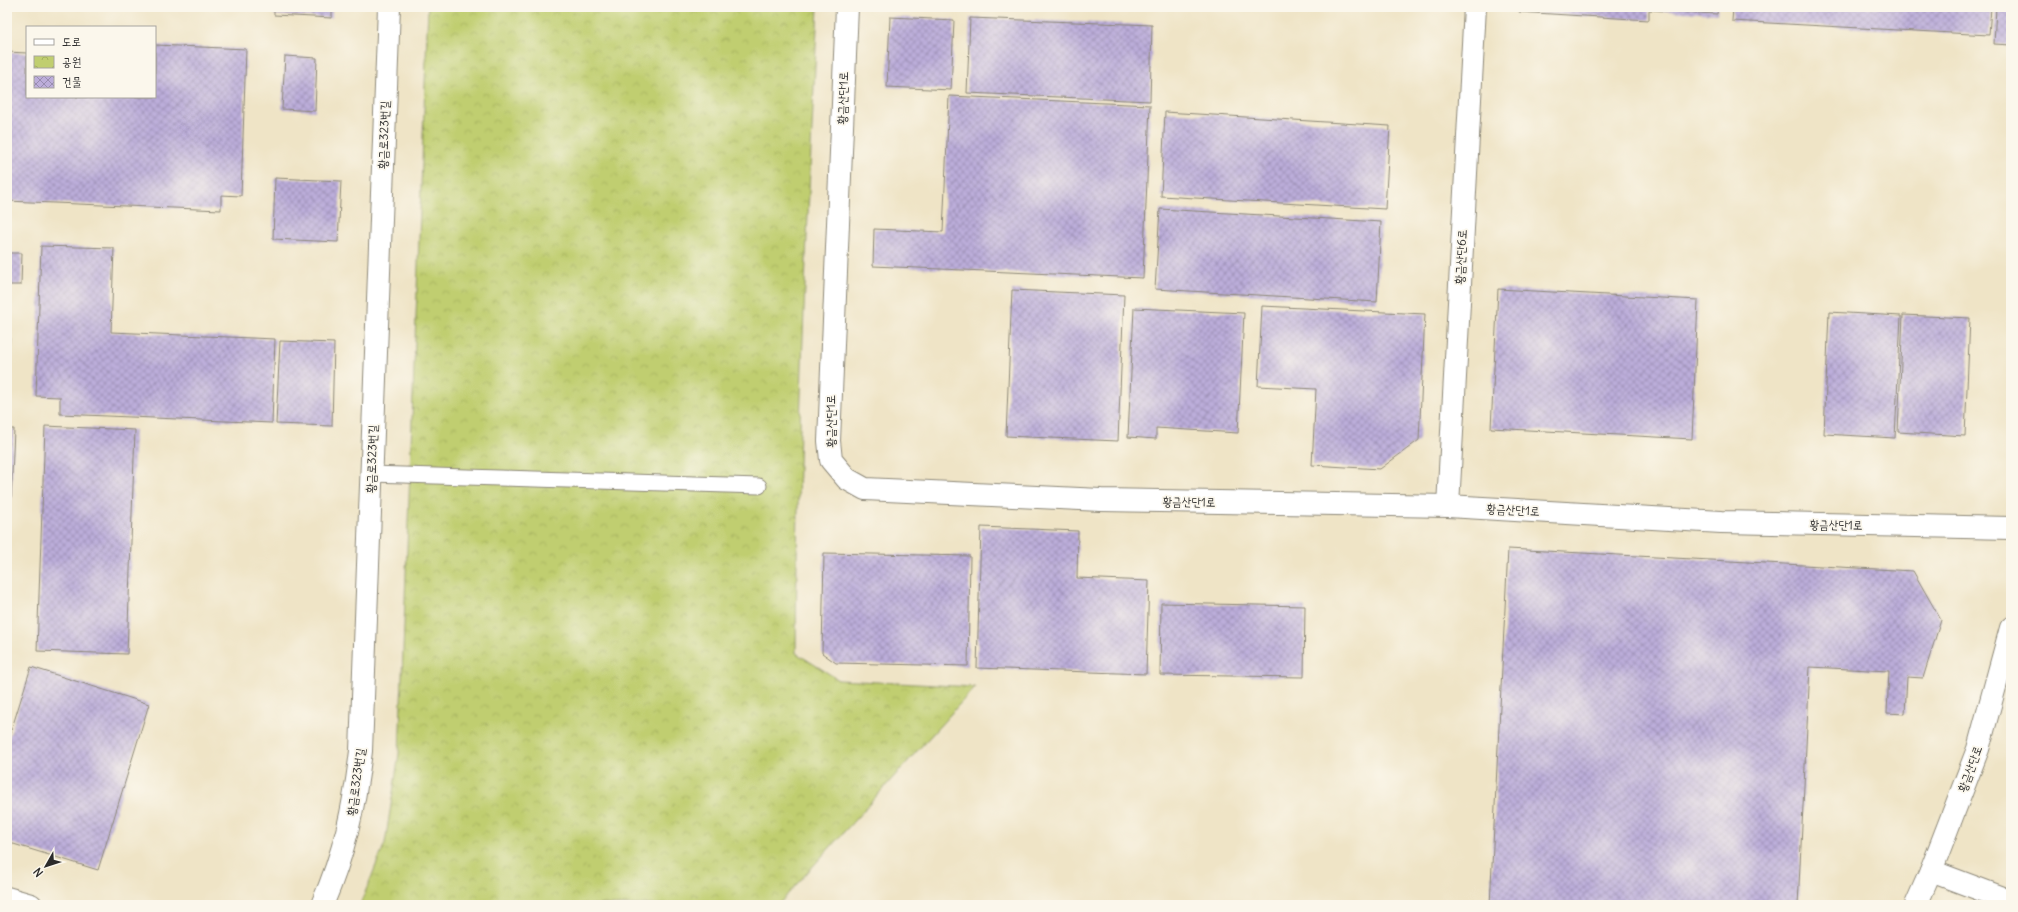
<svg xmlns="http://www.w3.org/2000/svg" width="2018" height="912" viewBox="0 0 2018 912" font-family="Delius,'Poor Story',sans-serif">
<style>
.park{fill:url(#park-crowns);stroke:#767c4d}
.building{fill:url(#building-cross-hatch)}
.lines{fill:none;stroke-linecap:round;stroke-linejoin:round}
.service-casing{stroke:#8d8878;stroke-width:17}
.minor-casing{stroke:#8d8878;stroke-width:24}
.tertiary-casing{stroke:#8d8878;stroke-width:24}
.service{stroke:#fff;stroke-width:15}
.minor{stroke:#fff;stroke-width:22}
.tertiary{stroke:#fff;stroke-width:22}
.labels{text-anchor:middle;stroke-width:3.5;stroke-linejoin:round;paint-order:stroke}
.street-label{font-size:12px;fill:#2b2b2b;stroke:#fbf7ec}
</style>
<defs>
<pattern id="park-crowns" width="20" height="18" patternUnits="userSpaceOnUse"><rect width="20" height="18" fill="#c0ce6f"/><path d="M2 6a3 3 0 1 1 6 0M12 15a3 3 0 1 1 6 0" fill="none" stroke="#a5b160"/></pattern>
<pattern id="building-cross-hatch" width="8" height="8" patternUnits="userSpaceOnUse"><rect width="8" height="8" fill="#bcadda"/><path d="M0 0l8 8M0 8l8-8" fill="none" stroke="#998db1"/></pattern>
</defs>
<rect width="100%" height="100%" fill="#fbf7ec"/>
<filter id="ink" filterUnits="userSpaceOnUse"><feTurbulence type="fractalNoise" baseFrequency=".025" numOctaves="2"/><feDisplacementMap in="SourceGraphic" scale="8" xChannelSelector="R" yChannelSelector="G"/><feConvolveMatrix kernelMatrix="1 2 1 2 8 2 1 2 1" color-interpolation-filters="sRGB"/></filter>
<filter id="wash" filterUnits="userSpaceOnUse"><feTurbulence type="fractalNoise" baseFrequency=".012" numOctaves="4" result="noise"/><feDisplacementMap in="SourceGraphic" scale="16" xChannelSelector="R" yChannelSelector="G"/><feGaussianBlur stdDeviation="0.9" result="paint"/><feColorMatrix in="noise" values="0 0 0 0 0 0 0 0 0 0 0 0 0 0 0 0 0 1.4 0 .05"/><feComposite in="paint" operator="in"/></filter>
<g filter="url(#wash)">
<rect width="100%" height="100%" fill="#efe4c6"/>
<path class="park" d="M428 7H818C807 222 797 437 796 653L839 680 975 687 778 905H360L385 843 399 754Z"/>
<g id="blocks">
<g class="building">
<path d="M274 7H332V18L274 15Z"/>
<path d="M1519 7H1718L1717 14 1649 10V20L1519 12Z"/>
<path d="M1733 7H1991L1989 35 1732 21Z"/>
<path d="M1996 7H2011V45L1994 44Z"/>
<path d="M890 17 954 20 951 90 887 87Z"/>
<path d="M970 18 1152 25 1150 101 967 93Z"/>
<path d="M155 45 246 49 241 196 221 195V210L7 201V52L27 53V97H155Z"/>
<path d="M285 56 317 58 315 111 282 109Z"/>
<path d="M949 96 1150 105 1143 278 873 266 874 229 943 232Z"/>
<path d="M1165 112 1390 126 1385 209 1161 196Z"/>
<path d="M275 178 341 181 338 242 273 239Z"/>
<path d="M1160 209 1381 222 1377 302 1155 289Z"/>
<path d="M41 246 114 248 111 332 275 339 272 423 60 414V397L36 396Z"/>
<path d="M7 253H22L21 285H7Z"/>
<path d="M1498 289 1698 300 1692 439 1491 428Z"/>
<path d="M1012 290 1124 295 1118 441 1006 436Z"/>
<path d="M1262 306 1425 314 1419 440 1380 469 1312 465 1316 389 1258 386Z"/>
<path d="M1134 308 1244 313 1238 433 1156 428V439L1128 437Z"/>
<path d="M1829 312 1901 316 1895 438 1824 434Z"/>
<path d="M1903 315 1970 318 1965 436 1898 432Z"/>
<path d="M7 331H10L8 389H7Z"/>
<path d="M280 341 334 343 332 426 276 424Z"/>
<path d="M45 426 135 430 127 654 37 651Z"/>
<path d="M7 429H14L11 500H7Z"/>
<path d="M981 527 1078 531 1077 578 1149 581 1146 674 977 668Z"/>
<path d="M1508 549 1913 571 1941 620 1923 678 1907 677 1905 714 1887 713 1889 671 1810 667 1798 905H1490Z"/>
<path d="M824 553 970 556 968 666 836 663 822 653Z"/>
<path d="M1161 603 1305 606 1304 677 1160 675Z"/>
<path d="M31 667 149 704 98 870 7 842V744Z"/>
</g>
</g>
</g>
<g filter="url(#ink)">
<use href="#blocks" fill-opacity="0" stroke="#8d8878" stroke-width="1"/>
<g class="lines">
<defs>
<path id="service" d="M371 474 759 486"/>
<g id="minor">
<path d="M847 7 829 441 831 460 847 479 865 489 1101 500 1448 506 1721 522 2011 528"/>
<path d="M1448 506 1475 7"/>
<path d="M1931 871 2011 901"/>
<path d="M7 898 31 905"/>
<path d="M322 905C345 852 354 808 361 751L389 7"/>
</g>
<path id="tertiary" d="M1916 905 1931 871 1978 749 2011 628"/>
</defs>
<use href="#service" class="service-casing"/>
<use href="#minor" class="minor-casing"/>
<use href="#tertiary" class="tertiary-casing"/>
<use href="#service" class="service"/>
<use href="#minor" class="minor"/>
<use href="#tertiary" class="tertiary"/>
</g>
</g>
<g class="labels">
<g class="street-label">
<text transform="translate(843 98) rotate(-88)" y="4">황금산단1로</text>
<text transform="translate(384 135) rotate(-88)" y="4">황금로323번길</text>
<text transform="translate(1461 257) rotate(-87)" y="4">황금산단6로</text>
<text transform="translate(831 421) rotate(-90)" y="4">황금산단1로</text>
<text transform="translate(372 459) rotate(-88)" y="4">황금로323번길</text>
<text transform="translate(1189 502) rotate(1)" y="4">황금산단1로</text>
<text transform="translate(1513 510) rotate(3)" y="4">황금산단1로</text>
<text transform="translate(1836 525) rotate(1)" y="4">황금산단1로</text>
<text transform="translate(1970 769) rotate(-70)" y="4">황금산단로</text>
<text transform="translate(356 782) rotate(-82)" y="4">황금로323번길</text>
</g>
</g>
<rect width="2018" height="912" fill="none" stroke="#fbf7ec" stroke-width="24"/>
<rect x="26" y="26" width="130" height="72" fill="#fbf7ec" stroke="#a8a59f"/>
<rect x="34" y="39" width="20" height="6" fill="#ffffff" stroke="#a8a59f"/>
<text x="62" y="46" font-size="12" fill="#2b2b2b">도로</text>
<rect x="34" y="56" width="20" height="12" fill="url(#park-crowns)" stroke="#a8a59f"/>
<text x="62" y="66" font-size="12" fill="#2b2b2b">공원</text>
<rect x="34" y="76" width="20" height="12" fill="url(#building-cross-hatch)" stroke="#a8a59f"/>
<text x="62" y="86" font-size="12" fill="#2b2b2b">건물</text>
<g transform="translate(46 866) rotate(231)" stroke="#fbf7ec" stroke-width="3" paint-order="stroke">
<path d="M0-3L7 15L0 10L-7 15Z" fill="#2b2b2b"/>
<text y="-6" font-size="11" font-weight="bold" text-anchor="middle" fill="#2b2b2b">N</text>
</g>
</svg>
